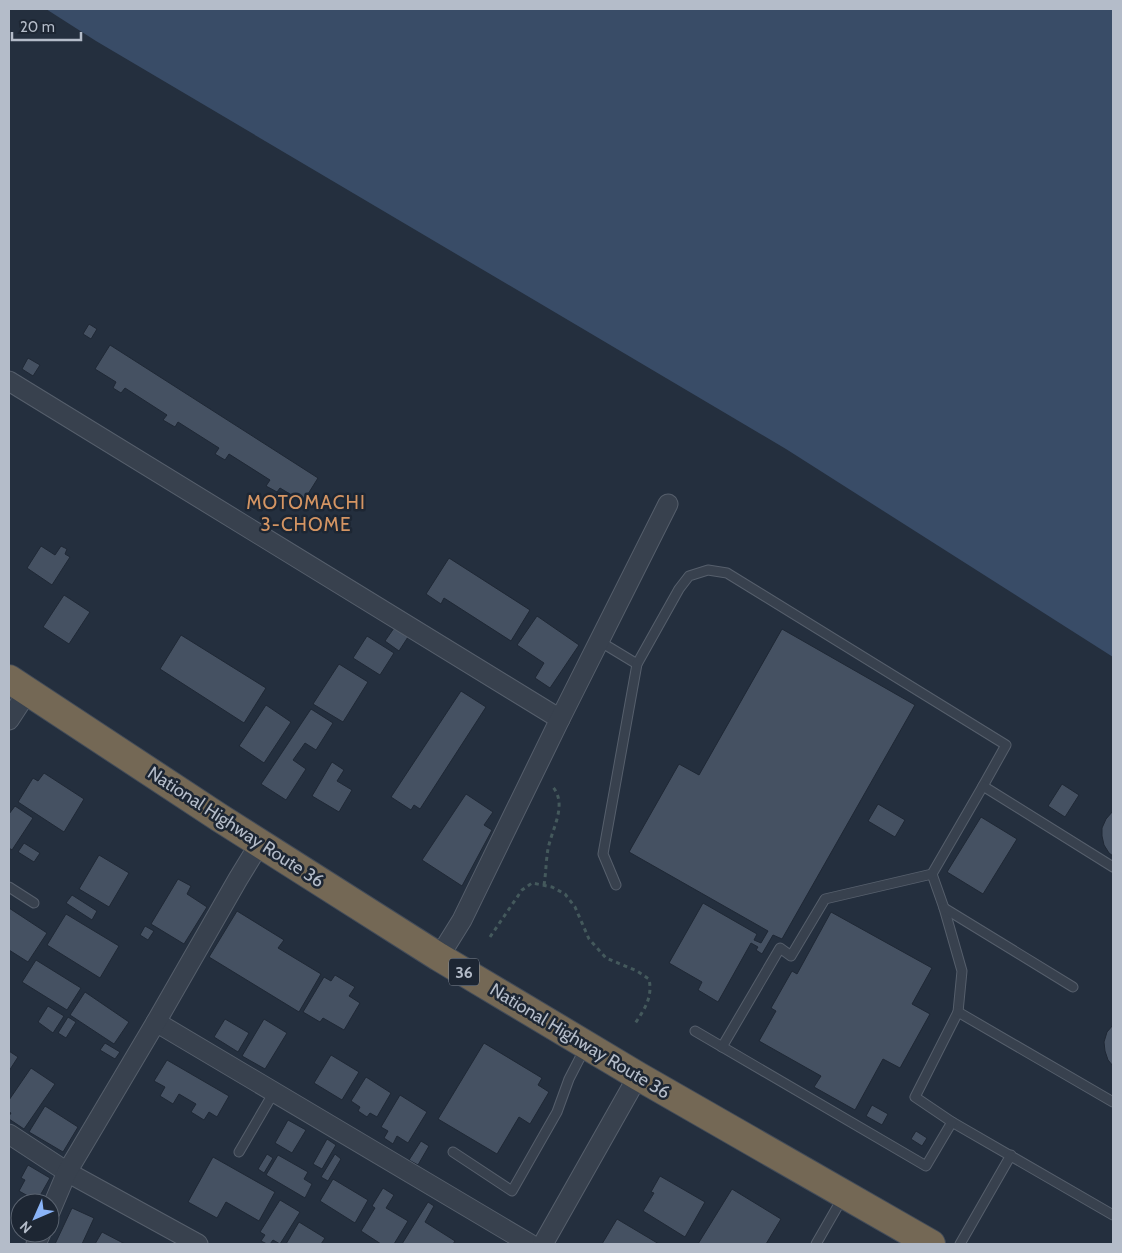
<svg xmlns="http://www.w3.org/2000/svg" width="1122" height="1253" viewBox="0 0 1122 1253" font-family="Cabin,sans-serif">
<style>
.water{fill:#394c67}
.building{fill:#455162;stroke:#1f2835}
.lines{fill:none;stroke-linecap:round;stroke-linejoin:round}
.lane-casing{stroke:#565f6c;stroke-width:11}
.street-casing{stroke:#565f6c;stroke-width:21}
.highway-casing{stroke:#434c59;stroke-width:30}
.path{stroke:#44595c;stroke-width:3;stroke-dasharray:4 4;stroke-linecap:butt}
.lane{stroke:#38414e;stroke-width:9}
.street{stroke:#38414e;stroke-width:19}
.highway{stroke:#746855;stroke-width:28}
.labels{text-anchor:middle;stroke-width:5;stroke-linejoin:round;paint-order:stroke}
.shield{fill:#1d2633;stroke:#878f9c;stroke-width:1}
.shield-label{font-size:16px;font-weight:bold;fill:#b4bcc9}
.street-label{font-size:18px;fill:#b4bcc9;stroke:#1d2633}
.neighbourhood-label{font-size:19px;letter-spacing:1px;fill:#d59563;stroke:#1d2633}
</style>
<rect width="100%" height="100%" fill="#242f3e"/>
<path class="water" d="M46 9H1113V657L786 449 96 41Z"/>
<g class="building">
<path d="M89 324 97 329 91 339 83 334Z"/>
<path d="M110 345 318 478 303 502 280 488 277 492 266 486 270 480 229 454 225 460 215 454 219 448 178 422 175 427 163 420 167 415 125 388 121 393 113 388 116 382 95 369Z"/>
<path d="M28 358 40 365 33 376 22 369Z"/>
<path d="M41 546 55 555 61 546 67 549 65 554 70 557 52 585 27 568Z"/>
<path d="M449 558 530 610 511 641 444 598 441 604 426 594Z"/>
<path d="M64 595 90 612 69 644 43 627Z"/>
<path d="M537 616 579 645 550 688 535 678 544 663 517 645Z"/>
<path d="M394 628 408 637 399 651 385 641Z"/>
<path d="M782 629 915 705 782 939 773 935 762 954 756 950 758 947 751 943 718 1002 698 990 702 982 669 963 703 903 757 934 754 940 761 943 768 931 629 852 679 764 699 775Z"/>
<path d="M181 635 266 688 244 723 160 669Z"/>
<path d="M367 636 394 653 380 675 353 658Z"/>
<path d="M339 664 368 682 343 722 313 704Z"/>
<path d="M461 691 486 707 420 809 414 805 411 810 391 797Z"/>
<path d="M266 705 291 722 264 763 239 746Z"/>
<path d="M311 709 333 723 316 750 305 743 293 760 306 769 286 800 261 784Z"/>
<path d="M332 762 344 770 337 781 352 790 339 812 312 796Z"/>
<path d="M44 773 84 799 64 832 18 802 33 778 38 781Z"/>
<path d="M1062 784 1079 795 1065 817 1048 806Z"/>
<path d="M466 794 493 812 484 825 492 830 462 886 422 860Z"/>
<path d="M878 804 905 820 895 837 868 821Z"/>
<path d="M15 806 33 818 12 850 9 848V814Z"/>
<path d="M1113 811V856L1109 853 1104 845 1102 836V828L1106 819Z"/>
<path d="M981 817 1017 839 983 894 947 872Z"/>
<path d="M24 843 40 853 34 862 18 852Z"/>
<path d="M99 855 129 873 109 907 79 889Z"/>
<path d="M178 879 191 886 187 894 207 907 184 944 151 924Z"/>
<path d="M72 895 97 911 92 920 66 903Z"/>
<path d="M9 908 47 933 28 962 9 950Z"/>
<path d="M237 911 284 940 278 948 321 974 299 1012 209 957Z"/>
<path d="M831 912 932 968 912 1004 930 1014 900 1068 883 1059 855 1110 814 1087 821 1076 759 1041 776 1011 771 1008 792 971 797 974Z"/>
<path d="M66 914 119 946 100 978 47 945Z"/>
<path d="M145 926 154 931 148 940 140 935Z"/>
<path d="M36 960 81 988 67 1010 22 982Z"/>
<path d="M335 975 355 987 349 996 360 1003 344 1030 323 1018 320 1022 303 1012 324 977 331 981Z"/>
<path d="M85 992 129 1022 114 1044 70 1015Z"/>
<path d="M48 1006 64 1016 53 1033 38 1022Z"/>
<path d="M68 1017 76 1022 66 1038 58 1033Z"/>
<path d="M225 1019 249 1033 238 1052 214 1037Z"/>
<path d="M264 1019 287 1033 265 1069 242 1056Z"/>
<path d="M1113 1025V1066L1108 1060 1105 1051 1104 1042 1107 1032Z"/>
<path d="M105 1043 120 1052 115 1059 100 1050Z"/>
<path d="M484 1043 542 1078 538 1085 549 1092 530 1124 519 1117 497 1154 438 1119Z"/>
<path d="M9 1051 18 1057 9 1071Z"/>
<path d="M331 1055 359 1072 342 1100 314 1083Z"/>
<path d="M167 1060 229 1096 217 1117 209 1112 204 1120 191 1112 196 1104 179 1094 173 1104 160 1096 165 1087 154 1081Z"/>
<path d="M31 1068 55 1084 24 1129 9 1119V1116L11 1113 9 1112V1100Z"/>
<path d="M366 1077 391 1093 377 1117 370 1113 367 1117 358 1111 360 1107 351 1101Z"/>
<path d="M400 1095 427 1112 408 1143 397 1136 393 1144 384 1138 388 1131 381 1127Z"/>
<path d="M872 1105 888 1114 882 1125 866 1116Z"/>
<path d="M45 1106 78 1127 63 1152 29 1132Z"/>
<path d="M288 1120 306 1130 292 1153 275 1143Z"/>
<path d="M916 1131 927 1138 922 1146 911 1139Z"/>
<path d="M327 1139 336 1145 322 1169 313 1164Z"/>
<path d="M421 1141 429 1146 418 1165 409 1160Z"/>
<path d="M267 1154 273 1158 264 1173 258 1169Z"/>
<path d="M335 1154 341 1159 328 1181 321 1177Z"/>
<path d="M278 1155 308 1172 304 1179 312 1184 305 1198 266 1175Z"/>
<path d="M213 1157 275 1192 259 1221 226 1202 217 1218 188 1202Z"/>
<path d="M28 1165 50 1178 37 1201 19 1191 25 1180 21 1178Z"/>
<path d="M660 1176 705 1202 685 1237 643 1211 654 1193 651 1192Z"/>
<path d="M333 1179 368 1200 355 1223 320 1201Z"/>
<path d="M383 1188 394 1195 386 1208 408 1221 394 1244H381L361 1231 375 1208 372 1206Z"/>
<path d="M732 1189 781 1219 766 1244H698Z"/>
<path d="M280 1200 300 1212 280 1244 273 1240 270 1244H267L261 1241 265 1235 260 1232Z"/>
<path d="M428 1202 434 1206 425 1222 455 1241 453 1244H402Z"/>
<path d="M72 1208 94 1218 82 1244H55Z"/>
<path d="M617 1219 659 1244H602Z"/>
<path d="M299 1222 325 1238 321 1244H286Z"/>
<path d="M102 1232 125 1244H95Z"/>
</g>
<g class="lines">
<defs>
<g id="lane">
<path d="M599 641 637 664"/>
<path d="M932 874 944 908 962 971 958 1012 915 1097 952 1122 1113 1215"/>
<path d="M616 885 603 854 637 664 679 589 689 576 708 570 727 573 1006 745 983 786"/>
<path d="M9 887 34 903"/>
<path d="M944 908 1073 987"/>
<path d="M958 1012 1113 1102"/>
<path d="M695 1031 926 1166 952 1122"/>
<path d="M722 1047 780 948 791 956 825 899 932 874 983 786 1113 867"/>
<path d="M239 1152 274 1092"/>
<path d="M453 1152 512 1191 557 1112 569 1079 585 1048"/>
<path d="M816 1244 843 1197"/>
<path d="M960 1244 1011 1155"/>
</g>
<g id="street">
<path d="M9 381 560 719"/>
<path d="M9 720 28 691"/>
<path d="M439 957 462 920 560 719 668 504"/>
<path d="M156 1022 530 1244"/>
<path d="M9 1134 67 1172 198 1244"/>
<path d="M50 1212 67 1172 156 1022 238 879 260 843"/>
<path d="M36 1244 41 1233"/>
<path d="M543 1244 638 1076"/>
</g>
<path id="highway" d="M9 679 220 818 439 957 638 1076 931 1244"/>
</defs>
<use href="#lane" class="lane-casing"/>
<use href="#street" class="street-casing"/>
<use href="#highway" class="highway-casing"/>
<g class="path">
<path d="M544 885C546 873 546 860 548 849 552 828 569 803 551 785"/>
<path d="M490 937 522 890 532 883 552 887 565 894 575 907 589 939 606 958 637 971 649 979C653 998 644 1010 634 1025"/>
</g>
<use href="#lane" class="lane"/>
<use href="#street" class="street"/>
<use href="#highway" class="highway"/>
</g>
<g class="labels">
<rect class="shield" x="449" y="958.5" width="30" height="27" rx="4"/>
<g class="shield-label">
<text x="464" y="978">36</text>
</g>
<g class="street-label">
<text transform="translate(236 827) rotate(33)" y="6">National Highway Route 36</text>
<text transform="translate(580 1041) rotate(31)" y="6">National Highway Route 36</text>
</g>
<g class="neighbourhood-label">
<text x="306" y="509">MOTOMACHI<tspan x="306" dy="22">3-CHOME</tspan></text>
</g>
</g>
<rect width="1122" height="1253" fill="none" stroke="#b4bcc9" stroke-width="20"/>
<g transform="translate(35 1218) rotate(225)"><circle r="24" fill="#1d2633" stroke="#59626f"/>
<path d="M0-4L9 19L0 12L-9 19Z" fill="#8ab4f8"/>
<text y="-8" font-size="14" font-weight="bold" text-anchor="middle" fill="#b4bcc9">N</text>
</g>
<path d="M12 32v8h69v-8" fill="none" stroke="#b4bcc9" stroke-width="2.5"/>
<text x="20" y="32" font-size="15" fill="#b4bcc9" stroke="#1d2633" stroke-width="4" paint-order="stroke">20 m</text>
</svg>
